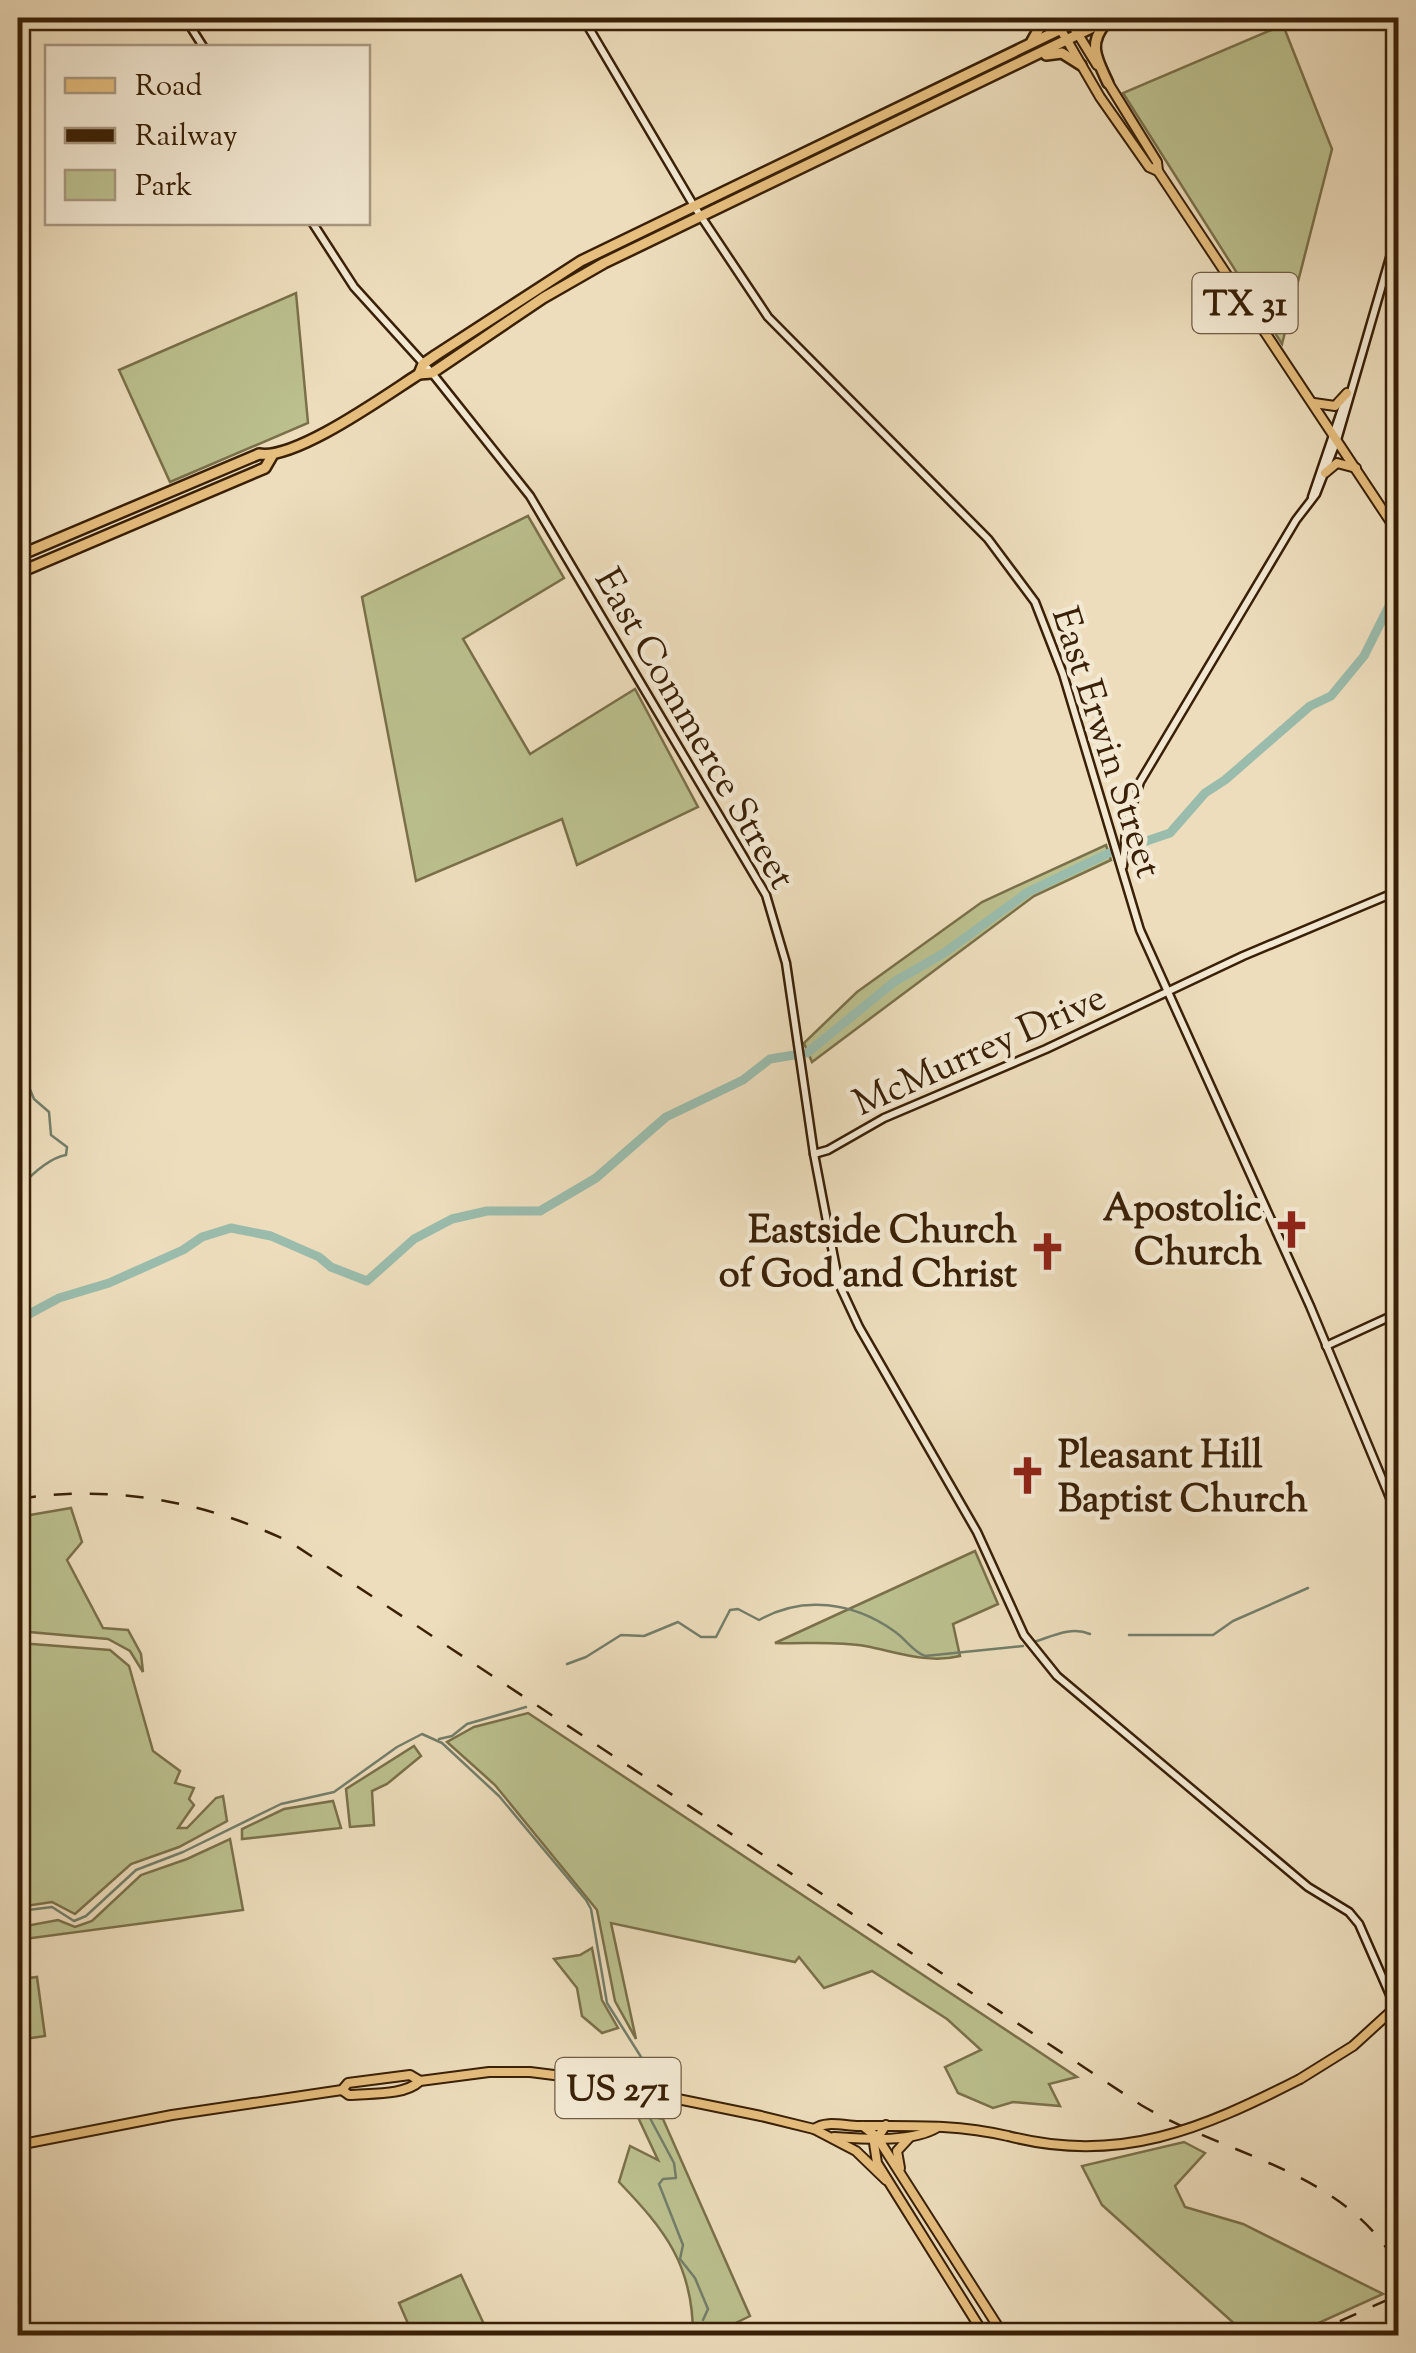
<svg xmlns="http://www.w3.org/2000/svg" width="1416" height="2353" viewBox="0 0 1416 2353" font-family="'Sorts Mill Goudy',serif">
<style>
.green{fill:#bbc08e;stroke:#7a704a;stroke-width:2.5}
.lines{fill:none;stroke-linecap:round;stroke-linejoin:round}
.stream{stroke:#737e6a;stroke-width:2.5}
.river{stroke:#9abcac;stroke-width:9}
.secondary-casing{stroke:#392007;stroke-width:11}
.primary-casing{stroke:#392007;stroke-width:12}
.highway-casing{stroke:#392007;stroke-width:14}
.secondary{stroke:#f3e9d3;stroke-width:6}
.primary{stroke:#e6be7e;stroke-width:8}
.highway{stroke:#e6be7e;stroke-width:9}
.rail{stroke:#392007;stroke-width:2.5;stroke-dasharray:18 18;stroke-linecap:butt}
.primary-bridge-casing{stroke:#392007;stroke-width:12;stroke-linecap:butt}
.primary-bridge{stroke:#e6be7e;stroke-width:8}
.labels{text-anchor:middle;stroke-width:9;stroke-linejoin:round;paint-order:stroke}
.shield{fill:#f3e9d3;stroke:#715c44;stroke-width:2.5}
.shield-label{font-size:35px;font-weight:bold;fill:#392007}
.street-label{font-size:38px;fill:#392007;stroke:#f3e9d3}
.poi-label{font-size:38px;font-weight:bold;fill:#392007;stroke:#f3e9d3;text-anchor:end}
</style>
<rect width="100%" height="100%" fill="#edddbc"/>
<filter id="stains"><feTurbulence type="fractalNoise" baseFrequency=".002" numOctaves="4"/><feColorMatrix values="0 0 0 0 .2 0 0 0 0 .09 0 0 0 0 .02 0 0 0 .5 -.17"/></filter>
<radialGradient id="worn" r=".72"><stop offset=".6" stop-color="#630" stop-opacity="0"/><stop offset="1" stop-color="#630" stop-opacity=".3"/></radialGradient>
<g class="green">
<path d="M1283 25 1332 149 1282 344 1123 93Z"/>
<path d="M296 293 308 423 170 482 119 370Z"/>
<path d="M528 516 564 578 463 639 530 754 635 689 698 807 577 865 562 819 416 881 362 597Z"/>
<path d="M1106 845 1111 860 1034 896 812 1062 804 1043 857 992 982 902Z"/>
<path d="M71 1508 82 1542 67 1560 103 1628 128 1630 141 1654 143 1672 130 1651 108 1639 18 1631V1517Z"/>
<path d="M975 1551 998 1604 953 1624 960 1656C927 1664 897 1652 865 1646 836 1641 804 1644 775 1643Z"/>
<path d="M19 1643 110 1650 129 1666 153 1751 180 1771 175 1783 194 1788 189 1799 194 1805 178 1828H187L216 1798 223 1796 227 1821 179 1847 131 1864 75 1914 52 1902 26 1906 18 1894Z"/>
<path d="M528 1713 1077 2077 1049 2084 1060 2106 1013 2102 993 2108 958 2093 945 2067 981 2050 947 2019 872 1971 824 1988 799 1957 795 1962 611 1923 636 2039 615 2001 597 1910 495 1785 447 1742 474 1727Z"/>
<path d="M414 1746 421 1756 387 1784 372 1791 374 1825 350 1827 346 1789Z"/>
<path d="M333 1801 341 1828 242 1839V1829L284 1809Z"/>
<path d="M230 1839 243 1910 24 1939 28 1978 37 1977 45 2036 18 2040V1923L26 1926 58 1920 75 1927 92 1921 141 1875 187 1859Z"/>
<path d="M592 1948 602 2000 618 2028 602 2033 582 2016 577 1988 554 1959 580 1955Z"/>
<path d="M636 2113 663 2119 750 2316 711 2335H693C693 2265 665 2230 619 2182L630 2146 658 2160Z"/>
<path d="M1184 2142 1205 2153 1175 2186 1185 2207 1243 2224 1383 2294 1292 2335H1247L1102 2205 1082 2166Z"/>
<path d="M461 2275 489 2335H413L399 2303Z"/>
</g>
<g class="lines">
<g class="stream">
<path d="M18 1086 29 1087 34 1099 49 1112 51 1135 67 1147 66 1155C48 1158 30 1176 18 1189"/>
<path d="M18 1231 20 1249 18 1288"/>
<path d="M1129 1635H1213L1233 1621 1308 1588"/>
<path d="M1034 1642C1053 1636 1071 1626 1090 1634"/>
<path d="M567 1664 586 1657 621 1635 644 1636 678 1622 701 1637H716L730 1610 738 1609 759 1620C803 1595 853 1602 894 1631 906 1639 912 1651 925 1656L1023 1646"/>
<path d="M439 1739 452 1736 467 1724 526 1707"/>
<path d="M18 1908 20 1911 52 1907 74 1921 86 1916 136 1870 183 1852 281 1804 334 1792 397 1747 422 1734 442 1743 499 1796 586 1900 591 1909 607 2003 648 2068V2077"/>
<path d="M644 2107 674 2163 676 2178 663 2179 659 2184 683 2245 680 2259 695 2278 708 2309 703 2320"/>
</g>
<g class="river">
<path d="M1129 847 1170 833 1205 793 1225 780 1310 706 1331 696 1364 656 1390 604 1398 574"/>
<path d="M807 1053 894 982 944 953 1028 892 1109 853"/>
<path d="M18 1320 59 1298 109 1283 183 1250 202 1237 231 1228 271 1236 319 1257 331 1267 367 1281 414 1239 452 1219 487 1211H540L596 1178 666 1117 743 1080 770 1059 794 1055"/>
</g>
<defs>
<g id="secondary">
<path d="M185 18 204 48"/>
<path d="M583 18 694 206 768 317 988 539 1035 602 1063 674 1140 930 1310 1306 1398 1517"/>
<path d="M312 222 354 287 432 373 530 496 766 895 786 963 814 1154 839 1284 859 1327 977 1532 1024 1635 1057 1676 1308 1887 1349 1912 1359 1924 1398 2013"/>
<path d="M1312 497 1346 397"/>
<path d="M1123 866 1127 821 1140 782 1296 520 1316 494 1337 440 1398 230"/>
<path d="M814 1154 828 1150 884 1118 1046 1049 1243 956 1398 891"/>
<path d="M1326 1346 1398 1313"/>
<path d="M18 2305 31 2336"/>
</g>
<g id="primary">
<path d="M1054 18 1100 97 1149 167 1158 171"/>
<path d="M1068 18 1097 65"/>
<path d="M1107 81 1157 162 1158 171 1398 533"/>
<path d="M1314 403 1335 406 1347 393"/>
<path d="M1325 473 1337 463 1356 468"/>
<path d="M1300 2079 1353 2046 1398 2005"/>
<path d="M342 2090 349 2095C370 2093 404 2096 420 2081L489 2072H530L570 2077 761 2116 814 2129 856 2151 886 2180"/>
<path d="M886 2125 874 2143 877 2163 985 2336"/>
<path d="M863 2126 877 2137 1004 2336"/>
<path d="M814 2129C826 2120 844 2126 859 2126 912 2126 956 2124 1008 2136"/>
<path d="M834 2137C865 2139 912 2143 938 2127"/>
<path d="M18 2145 172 2115 342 2090 348 2083 410 2075 420 2081"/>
<path d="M900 2168 897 2151 909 2138"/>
</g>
<g id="highway">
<path d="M1106 23C1087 44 1097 59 1108 83"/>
<path d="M1032 41 1045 18"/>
<path d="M1046 55 1062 53 1081 65"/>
<path d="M419 374 423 364 436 355 581 261 1084 18"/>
<path d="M18 556 259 454C296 460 386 395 419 374L432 373 543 298 604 263 1112 18"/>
<path d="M18 573 265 468 272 456"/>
</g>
</defs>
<use href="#secondary" class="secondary-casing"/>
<use href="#primary" class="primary-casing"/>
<use href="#highway" class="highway-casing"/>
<use href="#secondary" class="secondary"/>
<use href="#primary" class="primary"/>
<use href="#highway" class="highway"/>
<g class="rail">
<path d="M18 1499C112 1484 204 1501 290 1542L1141 2105C1229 2157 1344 2170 1398 2266"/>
<path d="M1342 2323 1378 2326 1398 2335"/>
<path d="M1307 2336 1398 2295"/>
</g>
<defs>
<path id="primary-bridge" d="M1008 2136C1119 2165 1202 2129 1300 2079"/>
</defs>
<use href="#primary-bridge" class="primary-bridge-casing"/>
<use href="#primary-bridge" class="primary-bridge"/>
</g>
<defs>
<symbol id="church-bare" viewBox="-9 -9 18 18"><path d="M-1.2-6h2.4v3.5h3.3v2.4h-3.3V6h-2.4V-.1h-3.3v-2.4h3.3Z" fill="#8f2418" stroke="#f3e9d3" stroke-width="2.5" paint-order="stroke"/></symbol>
</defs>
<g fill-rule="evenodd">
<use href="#church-bare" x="1264" y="1202" width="55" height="55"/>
<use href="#church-bare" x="1020" y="1224" width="55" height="55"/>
<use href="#church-bare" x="1000" y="1448" width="55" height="55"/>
</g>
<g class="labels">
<g class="shield">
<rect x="1192.5" y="273" width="105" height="60" rx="8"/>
<rect x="555.5" y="2058" width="125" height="60" rx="8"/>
</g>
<g class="shield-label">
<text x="1245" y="315">TX 31</text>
<text x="618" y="2100">US 271</text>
</g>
<g class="street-label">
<text transform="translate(696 728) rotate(60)" y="13">East Commerce Street</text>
<text transform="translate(1108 742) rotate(72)" y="13">East Erwin Street</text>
<text transform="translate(979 1049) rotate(-24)" y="13">McMurrey Drive</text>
</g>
<g class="poi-label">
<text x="1262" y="1220">Apostolic<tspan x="1262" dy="44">Church</tspan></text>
<text x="1017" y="1242">Eastside Church<tspan x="1017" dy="44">of God and Christ</tspan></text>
<text x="1058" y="1467" text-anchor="start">Pleasant Hill<tspan x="1058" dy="44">Baptist Church</tspan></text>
</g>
</g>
<rect width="1416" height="2353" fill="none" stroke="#edddbc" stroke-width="60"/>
<rect x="20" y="20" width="1376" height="2313" fill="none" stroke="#392007" stroke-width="5"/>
<rect x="30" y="30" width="1356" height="2293" fill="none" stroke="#392007" stroke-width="2.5"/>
<rect x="45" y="45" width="325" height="180" fill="#f3e9d3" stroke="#a99981" stroke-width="2.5"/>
<rect x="65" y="78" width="50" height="15" fill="#e6be7e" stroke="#a99981" stroke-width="2.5"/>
<text x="135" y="95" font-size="30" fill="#392007">Road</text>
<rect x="65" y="128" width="50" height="15" fill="#392007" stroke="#a99981" stroke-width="2.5"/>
<text x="135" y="145" font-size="30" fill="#392007">Railway</text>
<rect x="65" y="170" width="50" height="30" fill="#bbc08e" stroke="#a99981" stroke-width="2.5"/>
<text x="135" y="195" font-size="30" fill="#392007">Park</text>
<rect width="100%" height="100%" filter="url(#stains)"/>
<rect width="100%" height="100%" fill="url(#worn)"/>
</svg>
